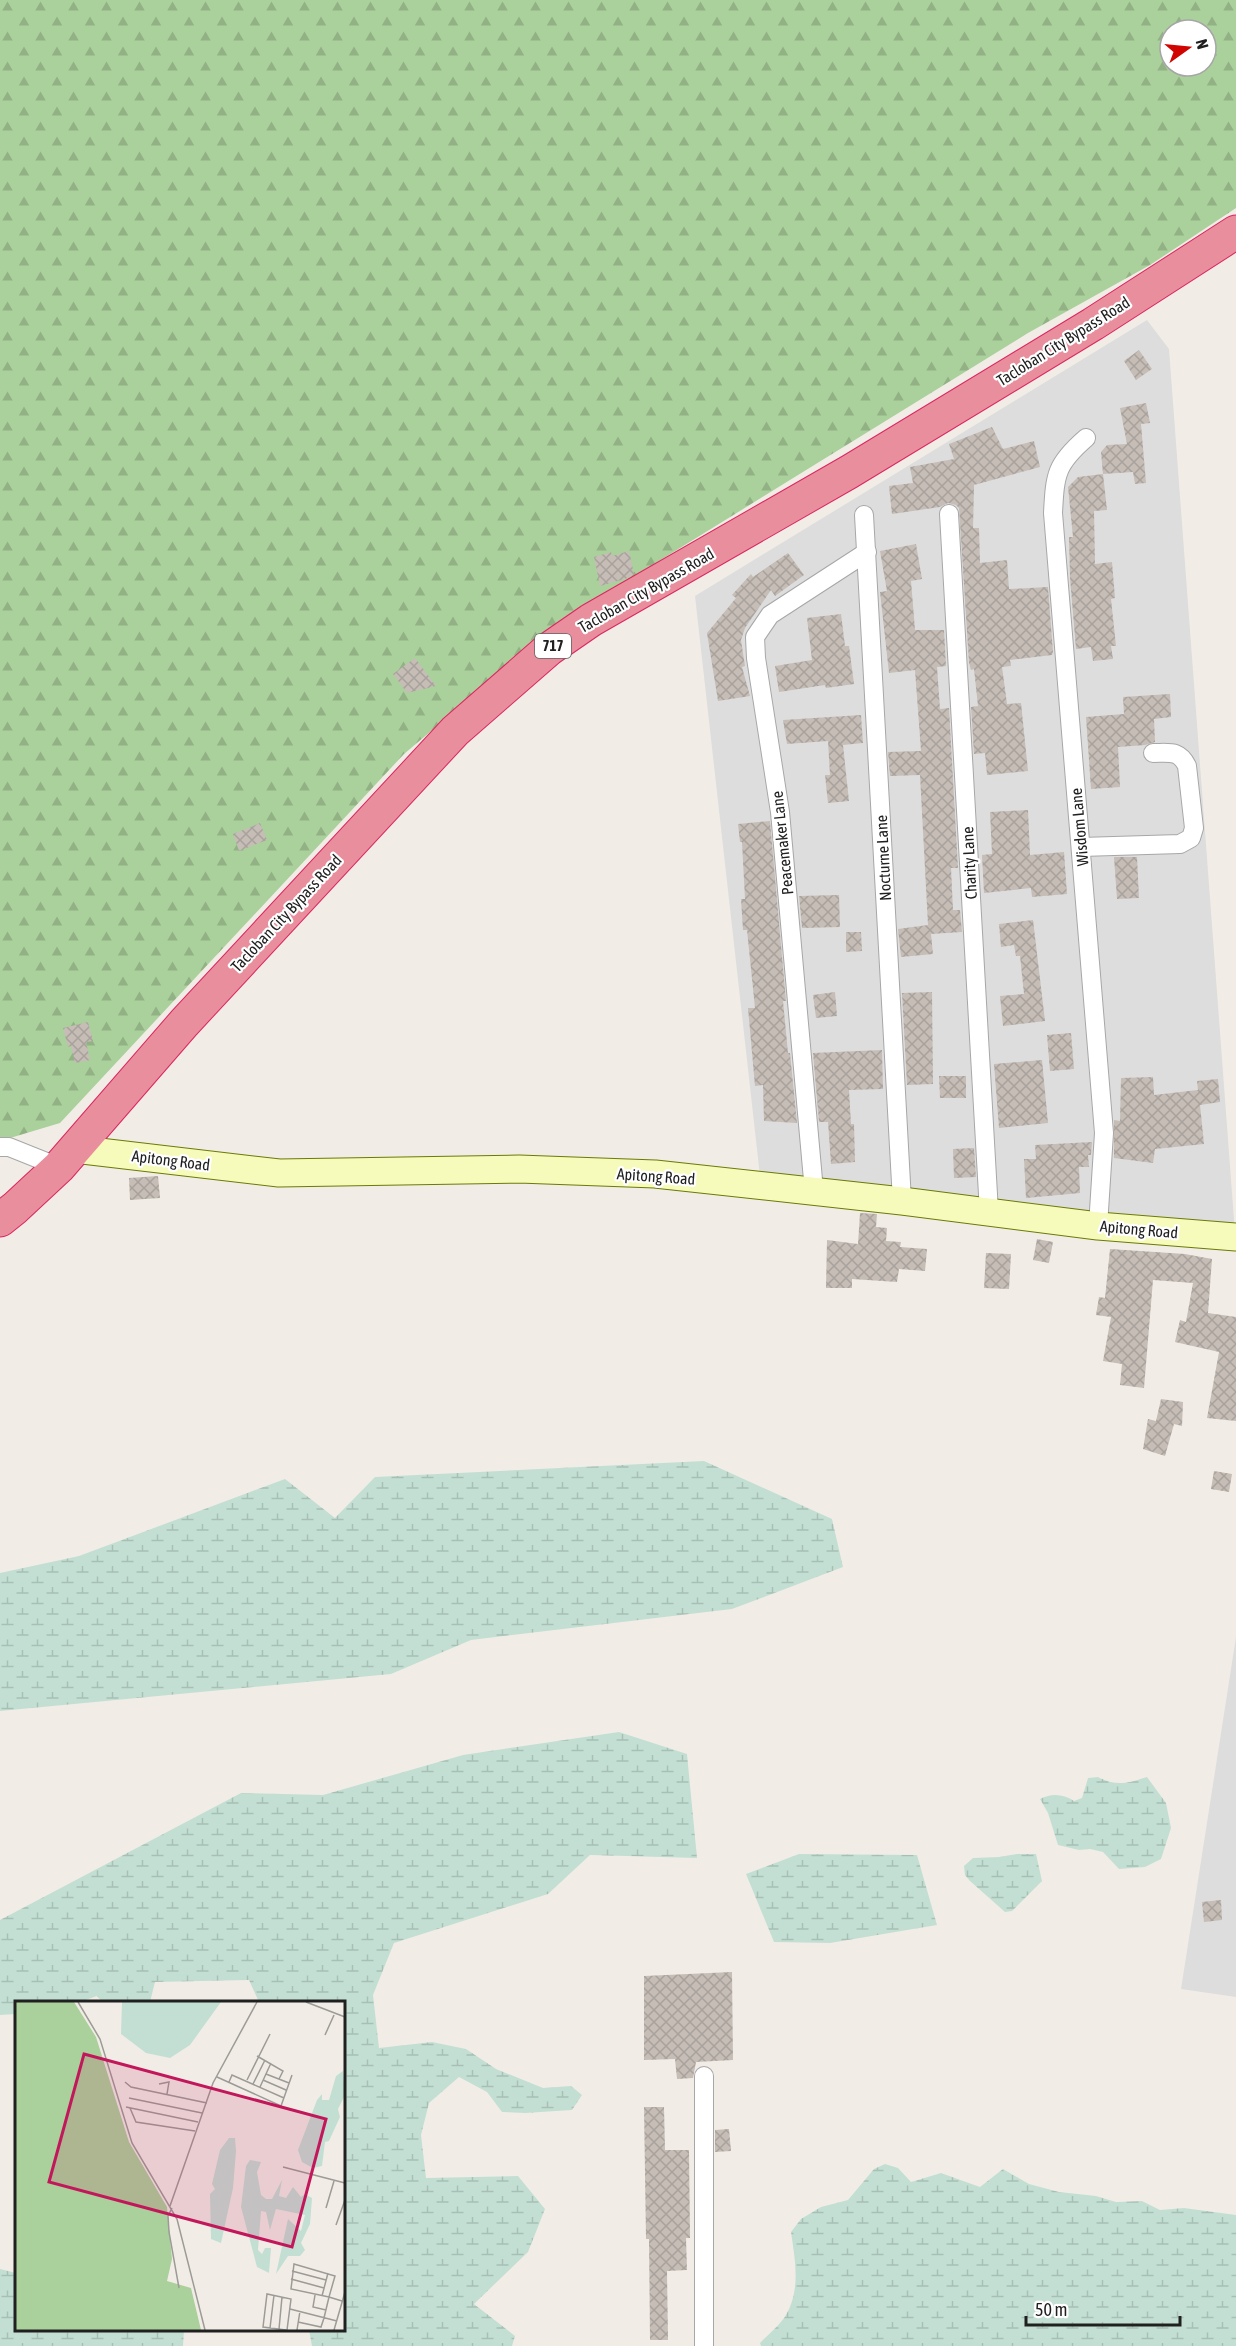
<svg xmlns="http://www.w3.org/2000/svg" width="1236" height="2346" viewBox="0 0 1236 2346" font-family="'Asap Condensed',sans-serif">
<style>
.residential{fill:#dedddd}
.forest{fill:url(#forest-firs);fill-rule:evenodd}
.wetland{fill:url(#wetland-marsh)}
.building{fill:url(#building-cross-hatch)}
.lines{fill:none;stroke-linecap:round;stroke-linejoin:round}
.street-casing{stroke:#a7a7a7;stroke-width:20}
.secondary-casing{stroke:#6b7a04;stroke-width:29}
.highway-casing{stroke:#dd2561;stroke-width:35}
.street{stroke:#fff;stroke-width:18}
.secondary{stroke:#f6fabb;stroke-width:27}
.highway{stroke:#e88e9d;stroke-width:33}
.labels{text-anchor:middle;stroke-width:4.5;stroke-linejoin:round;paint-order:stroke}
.shield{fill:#fff;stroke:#636363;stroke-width:1.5}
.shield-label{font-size:15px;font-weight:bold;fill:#202020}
.street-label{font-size:16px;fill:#202020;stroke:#fff}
.inset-road{fill:none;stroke:#9d9b97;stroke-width:1.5}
.view{fill:#c2185b;fill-opacity:0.15;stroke:#c2185b;stroke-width:3}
.inset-edge{fill:none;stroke:#202020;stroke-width:3}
</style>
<defs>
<pattern id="forest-firs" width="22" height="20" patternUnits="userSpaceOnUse" patternTransform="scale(1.5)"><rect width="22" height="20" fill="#aad09b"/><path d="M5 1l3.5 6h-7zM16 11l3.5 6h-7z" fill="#92b285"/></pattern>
<pattern id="wetland-marsh" width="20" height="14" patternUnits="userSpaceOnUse" patternTransform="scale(1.5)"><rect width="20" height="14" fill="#c3dfd3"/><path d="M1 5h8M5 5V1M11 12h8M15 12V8" fill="none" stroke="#a7bfb5"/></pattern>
<pattern id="building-cross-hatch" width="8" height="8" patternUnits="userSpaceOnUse" patternTransform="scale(1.5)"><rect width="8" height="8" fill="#c5bdb6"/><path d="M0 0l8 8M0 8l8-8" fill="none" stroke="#a9a29c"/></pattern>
</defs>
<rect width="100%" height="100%" fill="#f1ede6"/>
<g class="residential">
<path d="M1147 320 1169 349 1235 1233 760 1176 695 596Z"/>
<path d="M1236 1637V1997L1181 1989Z"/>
</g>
<path class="forest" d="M0 0H1236V208L1150 265 1028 333 557 624 404 754 60 1123 0 1141ZM1170 30H1206V66H1170Z"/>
<g class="wetland">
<path d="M704 1461 832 1519 843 1567 732 1609 471 1640 391 1674 0 1711V1573L79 1556 285 1479 335 1518 375 1477Z"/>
<path d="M619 1732 687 1754 697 1858 590 1855 548 1894 394 1943 373 1995 379 2048 432 2042 466 2049 496 2069 543 2088 571 2086 582 2095 572 2110 525 2113 502 2112 487 2092 459 2077 429 2103 421 2135 426 2178 518 2176 545 2209 528 2252 474 2304 515 2336 512 2346H312L309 2330H344V2002H259L249 1980 155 1982 150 2002H102L97 1996 80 2002H16V2014L0 2015V1920L241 1793 323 1795 463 1755Z"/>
<path d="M1098 1777C1117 1787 1128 1783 1147 1777L1166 1803 1171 1828 1161 1859 1145 1867 1119 1869 1103 1852 1090 1849 1079 1850 1058 1845 1048 1813 1040 1799C1052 1793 1063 1794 1074 1801L1082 1798 1088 1778Z"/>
<path d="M799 1854 917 1855 937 1925 830 1943 774 1942 746 1874Z"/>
<path d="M1017 1854H1036L1042 1881 1012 1911 1005 1912 970 1881 965 1875 964 1866 973 1858 999 1857Z"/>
<path d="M885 2164 898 2168 911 2182 941 2173 980 2187 1003 2169 1029 2184 1059 2192 1096 2196 1116 2202 1142 2201 1160 2210 1184 2208 1236 2215V2346H761L760 2343C768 2335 780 2325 786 2315 801 2289 795 2260 791 2232L801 2219 821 2207 848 2200 874 2169Z"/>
<path d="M0 2269 16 2273V2330H184L183 2346H0Z"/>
</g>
<g class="building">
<path d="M1139 350 1152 369 1136 380 1124 361Z"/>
<path d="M1146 403 1150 423 1141 424 1146 483 1135 484 1133 472 1103 474 1101 452 1107 445 1127 444 1120 408Z"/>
<path d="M992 427 1003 449 1034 441 1040 467 974 485 973 528H979L980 563 1007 560 1009 589 1048 587 1053 652 1052 655 1010 660 1011 666 1002 667 1007 704 1021 703 1028 771 987 775 985 753 974 754 971 707 978 706 974 669 971 670 969 663 959 508 956 505 948 503 940 507 892 514 889 486 913 483 910 467 954 459 949 444Z"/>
<path d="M1103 474 1107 510 1094 511 1095 564 1112 562 1115 598 1111 599 1116 646H1111L1113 659 1093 661 1091 647 1076 649 1070 578 1069 537H1073L1068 487 1078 477Z"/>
<path d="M916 544 922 579 911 581 915 630H944L946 666 937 667 940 709 949 708 958 868H951L953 910H960L962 932 931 934 933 954 901 957 898 929 928 925 920 775 890 776 888 752 921 751 915 670 889 673 880 592 887 591 880 551Z"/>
<path d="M629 551 634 574 625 579 600 586 594 557 611 552 612 556Z"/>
<path d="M788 553 804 575 775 596 771 590 745 628 741 640 745 666 742 667 750 696 718 701 707 633 736 598 732 595 751 574 753 577Z"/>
<path d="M841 614 845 646H849L854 684 826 688 825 685 779 692 775 666 812 660 807 618Z"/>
<path d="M415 658 436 686 407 693 393 674Z"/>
<path d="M1170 694 1171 717 1154 719 1155 742 1145 745 1118 747 1120 787 1091 789 1086 717 1124 714 1123 697Z"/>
<path d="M861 715 863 743 843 745 849 801 828 803 825 775H830L828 741 787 744 783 720Z"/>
<path d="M1028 810 1030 855 1064 852 1067 894 1032 897 1031 888 984 893 982 855 992 854 990 812Z"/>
<path d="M770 821 786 1001H783L788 1053H790L797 1123 764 1121 763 1085 755 1086 748 1008H755L747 930H743L741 899H745L742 842H740L738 824Z"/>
<path d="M260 823 267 840 239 851 233 834Z"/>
<path d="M1114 857H1137L1139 898 1117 899Z"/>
<path d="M839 895 840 927 802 928 799 896Z"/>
<path d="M1033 920 1045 1021 1003 1026 1000 996 1024 994 1020 956H1016L1014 945 1001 947 999 924Z"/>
<path d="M846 932H861L862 951 846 952Z"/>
<path d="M835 992 837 1016 816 1018 813 995Z"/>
<path d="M932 992 933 1084 907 1085 902 993Z"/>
<path d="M88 1022 93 1041 86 1042 90 1060 75 1063 71 1046 68 1047 63 1028Z"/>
<path d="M1071 1033 1074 1069 1050 1071 1047 1035Z"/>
<path d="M882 1050 883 1089 849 1090 851 1124H854L855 1162 831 1164 828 1122H819L813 1053Z"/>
<path d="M1042 1060 1048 1123 999 1128 994 1064Z"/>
<path d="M939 1076H966V1098H940Z"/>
<path d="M1153 1077 1154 1095 1198 1090 1197 1081 1218 1079 1220 1102 1200 1105 1204 1144 1155 1149 1153 1163 1114 1158V1120L1120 1121 1121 1078Z"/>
<path d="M1092 1142 1091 1155H1088L1089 1167H1079L1080 1193 1026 1198 1024 1159H1036L1035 1145Z"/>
<path d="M974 1148 976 1177 954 1178 953 1149Z"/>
<path d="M158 1176 160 1198 130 1200 129 1178Z"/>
<path d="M860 1213 877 1214 876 1227 887 1228 886 1241 901 1242 900 1247 927 1249 925 1271 899 1269 897 1282 852 1279V1288H826L827 1240 858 1244Z"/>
<path d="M1037 1239 1053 1242 1049 1263 1033 1260Z"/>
<path d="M1110 1249 1185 1254 1212 1259 1208 1313 1236 1317V1421L1207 1418 1219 1352 1175 1342 1180 1320 1186 1322 1193 1283 1153 1280 1144 1388 1120 1385 1122 1364 1103 1361 1111 1317 1096 1315 1099 1297 1105 1298Z"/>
<path d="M986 1253 1011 1254 1009 1289 984 1288Z"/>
<path d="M1161 1399 1183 1402 1182 1426 1174 1424 1165 1456 1143 1449 1148 1419 1156 1421Z"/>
<path d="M1214 1471 1232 1474 1229 1492 1211 1489Z"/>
<path d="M1221 1900 1222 1920 1204 1922 1202 1902Z"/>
<path d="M732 1972 733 2060 696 2062 693 2078 677 2079 675 2059 644 2060V1976Z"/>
<path d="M644 2107H664L665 2150H689L690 2238H686L687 2270 667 2271 668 2340H650L649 2239H646Z"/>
<path d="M729 2129 731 2151 715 2152V2130Z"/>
</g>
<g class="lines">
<defs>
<g id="street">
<path d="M1086 438C1056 464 1055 474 1053 513L1104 1133 1098 1226"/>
<path d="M949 514 989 1212"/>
<path d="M864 515 902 1201"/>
<path d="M1081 847 1180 844 1191 838 1194 828 1187 766C1179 750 1170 753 1153 753"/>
<path d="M0 1147H9L59 1167"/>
<path d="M814 1191 780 812 756 658 755 637 770 615 867 552"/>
<path d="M704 2076V2346"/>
</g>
<path id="secondary" d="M74 1149 279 1173 519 1169 655 1174 902 1201 1098 1226 1236 1237"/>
<path id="highway" d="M0 1220 15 1208 59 1167 184 1023 455 731 549 649 591 620 849 472 1093 324 1236 232"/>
</defs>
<use href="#street" class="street-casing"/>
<use href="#secondary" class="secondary-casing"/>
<use href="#highway" class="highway-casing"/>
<use href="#street" class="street"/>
<use href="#secondary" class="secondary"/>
<use href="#highway" class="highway"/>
</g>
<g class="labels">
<rect class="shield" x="535" y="634" width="36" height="24" rx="4.5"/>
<g class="shield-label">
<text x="553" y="651">717</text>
</g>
<g class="street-label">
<text transform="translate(1063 341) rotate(-32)" y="6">Tacloban City Bypass Road</text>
<text transform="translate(646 590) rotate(-30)" y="6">Tacloban City Bypass Road</text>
<text transform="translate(1079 827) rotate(-95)" y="6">Wisdom Lane</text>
<text transform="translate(782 843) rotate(-96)" y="6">Peacemaker Lane</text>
<text transform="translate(883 858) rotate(-93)" y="6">Nocturne Lane</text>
<text transform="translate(969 863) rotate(-93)" y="6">Charity Lane</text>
<text transform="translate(286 913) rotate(-47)" y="6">Tacloban City Bypass Road</text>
<text transform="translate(171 1160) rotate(7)" y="6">Apitong Road</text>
<text transform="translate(656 1176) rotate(4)" y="6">Apitong Road</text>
<text transform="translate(1139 1229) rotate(5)" y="6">Apitong Road</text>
</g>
</g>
<g transform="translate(15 2001)">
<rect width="330" height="330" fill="#f1ede6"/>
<path d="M0 1H59L81 36 114 141 152 206 157 258 152 280 176 287 186 329H0Z" fill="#aad09b"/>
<path d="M107 1H206L175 44 155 57 131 52 106 33ZM328 70 330 94 323 108 325 116 314 140 310 141 307 165 298 167 287 161 283 149 302 99 307 93V99H314L321 75ZM214 137H220L221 150 218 187 206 242 196 238 195 193 200 188 197 183 205 149ZM235 159 246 161 242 171 246 194 251 198H257L267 179 264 195 271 197 278 186 286 196 290 193 297 197 295 223 286 242 290 249 285 255H273L261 273 273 218 286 230 290 214 261 208 255 229 251 211 246 210 243 249 247 253 250 247H256L254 272 242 266 226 206 231 165Z" fill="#c3dfd3"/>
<path class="inset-road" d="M63 1 85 38 117 142 162 218 190 329M291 1 330 16M310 34 319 14M242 55 268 70 264 78M251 73 274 82M202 76 266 105 277 74M232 79 255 33M248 79 271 89M110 81 116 86 192 102M214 81 217 74 269 97M144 83 154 81 152 93M238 83 250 59M245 86 256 62M114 97 187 112M111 106 183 121M115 107 121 121 180 130M268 166 330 182M155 205 198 82 242 1M157 207 153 215 154 231 164 287M311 207 319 180M321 224 330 199M277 270 311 279M276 278 309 287M300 294 298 306 311 309M307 295 313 272M275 308 322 320M283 321 306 326 309 317 314 296 320 275 279 263 276 288 314 296 327 300M255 327 259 294M264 328 267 296M271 329 248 326 252 293 276 298 272 329M282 329 285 310M319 329 330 291"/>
<path class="view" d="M69 53 311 118 277 246 34 181Z"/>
<rect width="330" height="330" class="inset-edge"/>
</g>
<g transform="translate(1188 48) rotate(75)"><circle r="28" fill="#ffffff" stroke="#a6a6a6" stroke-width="1.5"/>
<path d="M0-4.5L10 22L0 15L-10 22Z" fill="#d00400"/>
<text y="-9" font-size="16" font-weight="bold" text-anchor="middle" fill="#202020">N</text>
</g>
<path d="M1026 2316v9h154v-9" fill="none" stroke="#202020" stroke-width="3"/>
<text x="1035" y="2316" font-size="18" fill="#202020" stroke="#ffffff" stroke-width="4.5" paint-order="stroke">50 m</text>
</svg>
